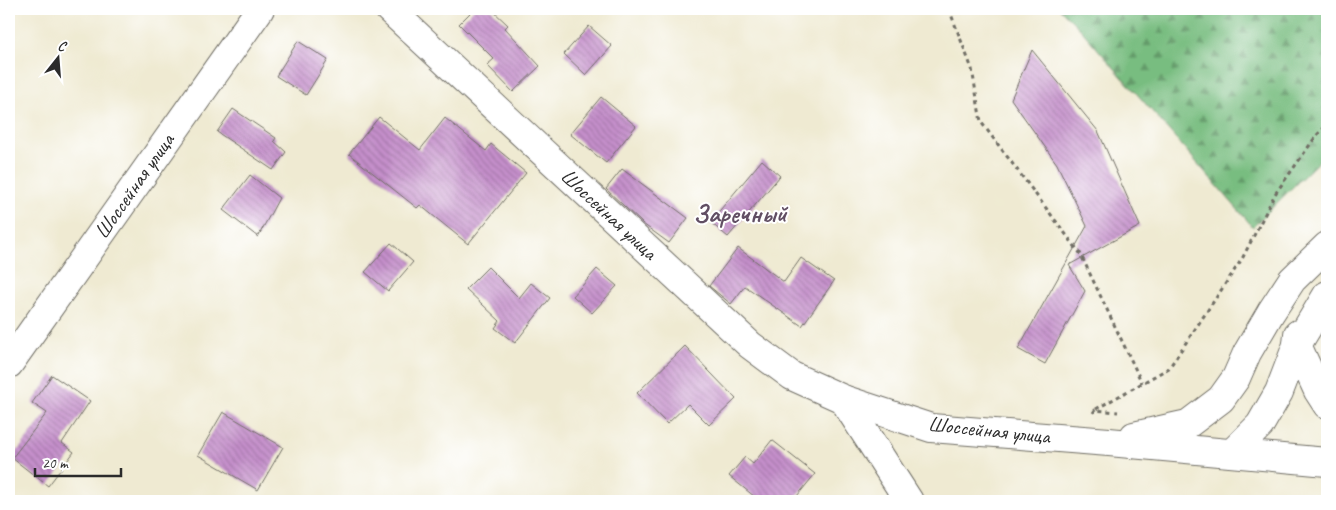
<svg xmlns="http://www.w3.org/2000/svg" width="1336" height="510" viewBox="0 0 1336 510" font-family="Caveat,sans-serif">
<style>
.forest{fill:url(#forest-firs);stroke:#527456}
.building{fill:url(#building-back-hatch)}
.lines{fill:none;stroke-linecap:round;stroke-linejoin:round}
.minor-casing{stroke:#706e65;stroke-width:30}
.major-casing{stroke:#706e65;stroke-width:30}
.path{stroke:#706e65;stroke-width:3;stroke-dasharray:4 4;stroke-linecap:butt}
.minor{stroke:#fff;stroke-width:28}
.major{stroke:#fff;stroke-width:28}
.labels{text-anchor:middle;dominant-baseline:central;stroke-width:4;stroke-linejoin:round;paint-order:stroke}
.street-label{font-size:21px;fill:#2b2b2b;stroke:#fff}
.district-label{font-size:26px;font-weight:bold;fill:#614e63;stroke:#fff}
</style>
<defs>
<pattern id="forest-firs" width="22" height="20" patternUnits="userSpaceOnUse" patternTransform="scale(1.25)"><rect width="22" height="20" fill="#78bd80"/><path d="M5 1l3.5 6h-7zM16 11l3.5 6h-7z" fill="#639a69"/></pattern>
<pattern id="building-back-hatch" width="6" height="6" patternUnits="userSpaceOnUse" patternTransform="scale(1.25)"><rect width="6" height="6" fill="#c58fcb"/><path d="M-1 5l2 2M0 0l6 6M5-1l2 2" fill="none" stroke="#a075a5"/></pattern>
</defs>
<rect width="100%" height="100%" fill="#fff"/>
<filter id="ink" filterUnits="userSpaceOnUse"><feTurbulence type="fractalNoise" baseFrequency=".02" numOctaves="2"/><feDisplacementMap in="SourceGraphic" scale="10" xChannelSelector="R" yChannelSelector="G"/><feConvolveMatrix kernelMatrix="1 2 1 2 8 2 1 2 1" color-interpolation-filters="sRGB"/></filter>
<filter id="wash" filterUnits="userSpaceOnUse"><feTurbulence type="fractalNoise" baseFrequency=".0096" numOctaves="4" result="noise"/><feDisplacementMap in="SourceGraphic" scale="20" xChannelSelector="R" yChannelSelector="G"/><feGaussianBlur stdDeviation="1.12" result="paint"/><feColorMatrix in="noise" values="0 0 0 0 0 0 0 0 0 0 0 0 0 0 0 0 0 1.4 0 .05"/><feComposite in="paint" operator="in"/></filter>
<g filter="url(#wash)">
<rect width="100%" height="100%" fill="#efead2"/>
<path class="forest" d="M 1060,9 L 1327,9 L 1327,153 L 1253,227 L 1082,31 Z"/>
<g id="blocks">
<g class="building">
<path d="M 474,9 L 491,9 L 508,25 L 505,28 L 540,66 L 513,92 L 487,65 L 494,59 L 459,24 Z"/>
<path d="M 589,26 L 612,46 L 586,75 L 564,54 Z"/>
<path d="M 298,41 L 328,60 L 306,95 L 276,76 Z"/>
<path d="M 1032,50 L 1098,131 L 1140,226 L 1069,265 L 1085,291 L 1045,364 L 1018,349 L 1087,226 L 1057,164 L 1011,99 Z"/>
<path d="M 601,97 L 636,126 L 606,163 L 570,134 Z"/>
<path d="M 233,109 L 276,138 L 274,141 L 286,152 L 273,170 L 217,132 Z"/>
<path d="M 379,117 L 420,150 L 445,118 L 486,151 L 491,144 L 526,173 L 468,244 L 420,205 L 417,208 L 349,154 Z"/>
<path d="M 762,160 L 780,176 L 728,237 L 710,222 Z"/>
<path d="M 622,169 L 688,218 L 669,243 L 643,224 L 606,189 Z"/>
<path d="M 250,175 L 279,198 L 258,237 L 223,210 Z"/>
<path d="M 391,243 L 413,262 L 388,291 L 365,272 Z"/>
<path d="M 738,248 L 784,282 L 801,258 L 834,281 L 802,326 L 745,286 L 731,304 L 709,286 Z"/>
<path d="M 488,267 L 519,298 L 531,283 L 550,298 L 515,343 L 495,328 L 500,321 L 466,289 Z"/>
<path d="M 597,269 L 617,286 L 592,313 L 573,296 Z"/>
<path d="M 685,346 L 736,399 L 709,425 L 688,404 L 667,424 L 637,393 Z"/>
<path d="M 52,375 L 90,401 L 62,443 L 74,452 L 48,486 L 12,458 L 47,413 L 32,403 Z"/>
<path d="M 223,412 L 283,447 L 258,490 L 198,455 Z"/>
<path d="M 772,440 L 815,474 L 793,501 L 760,501 L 729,476 L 745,457 L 753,464 Z"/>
</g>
</g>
</g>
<g filter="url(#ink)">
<use href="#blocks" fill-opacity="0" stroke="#706e65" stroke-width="1"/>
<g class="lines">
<g class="minor-casing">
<path id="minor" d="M 843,399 L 909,501"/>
</g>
<g class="major-casing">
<g id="major">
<path d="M 389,9 L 750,345 L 792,376 L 843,399 L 931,428 L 1109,442 L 1327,462"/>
<path d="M 1298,334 L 1297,345 L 1318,391 L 1327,405"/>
<path d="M 9,364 L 260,9"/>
<path d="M 1134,436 L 1188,424 L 1221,399 L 1236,378 L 1247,353 L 1271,312 L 1292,280 L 1327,246"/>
<path d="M 1232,453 L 1260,425 L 1279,392 L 1297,345 L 1327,295"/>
</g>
</g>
<g class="path">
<path d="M 949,9 L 972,69 L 981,122 L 1080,253 L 1142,383"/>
<path d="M 1096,409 L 1169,368 L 1242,259 L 1275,194 L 1317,135 L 1327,125"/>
<path d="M 1093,413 L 1095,410 L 1118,412"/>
</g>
<use href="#minor" class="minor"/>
<use href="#major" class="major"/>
</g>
</g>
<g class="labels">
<g class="street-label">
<text transform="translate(134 186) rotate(-55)">Шоссейная улица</text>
<text transform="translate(609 214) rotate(43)">Шоссейная улица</text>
<text transform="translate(989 430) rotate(6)">Шоссейная улица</text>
</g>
<g class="district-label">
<text x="740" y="213">Заречный</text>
</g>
</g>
<rect width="1336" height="510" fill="none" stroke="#fff" stroke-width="30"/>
<g transform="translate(58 58) rotate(17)" stroke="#ffffff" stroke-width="4" paint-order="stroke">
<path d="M0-4L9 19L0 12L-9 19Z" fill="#2b2b2b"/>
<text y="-8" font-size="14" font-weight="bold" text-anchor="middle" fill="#2b2b2b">С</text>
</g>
<path d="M35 468v8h86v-8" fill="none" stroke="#2b2b2b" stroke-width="2.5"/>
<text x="42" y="468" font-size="15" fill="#2b2b2b" stroke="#ffffff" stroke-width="4" paint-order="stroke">20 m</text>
</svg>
